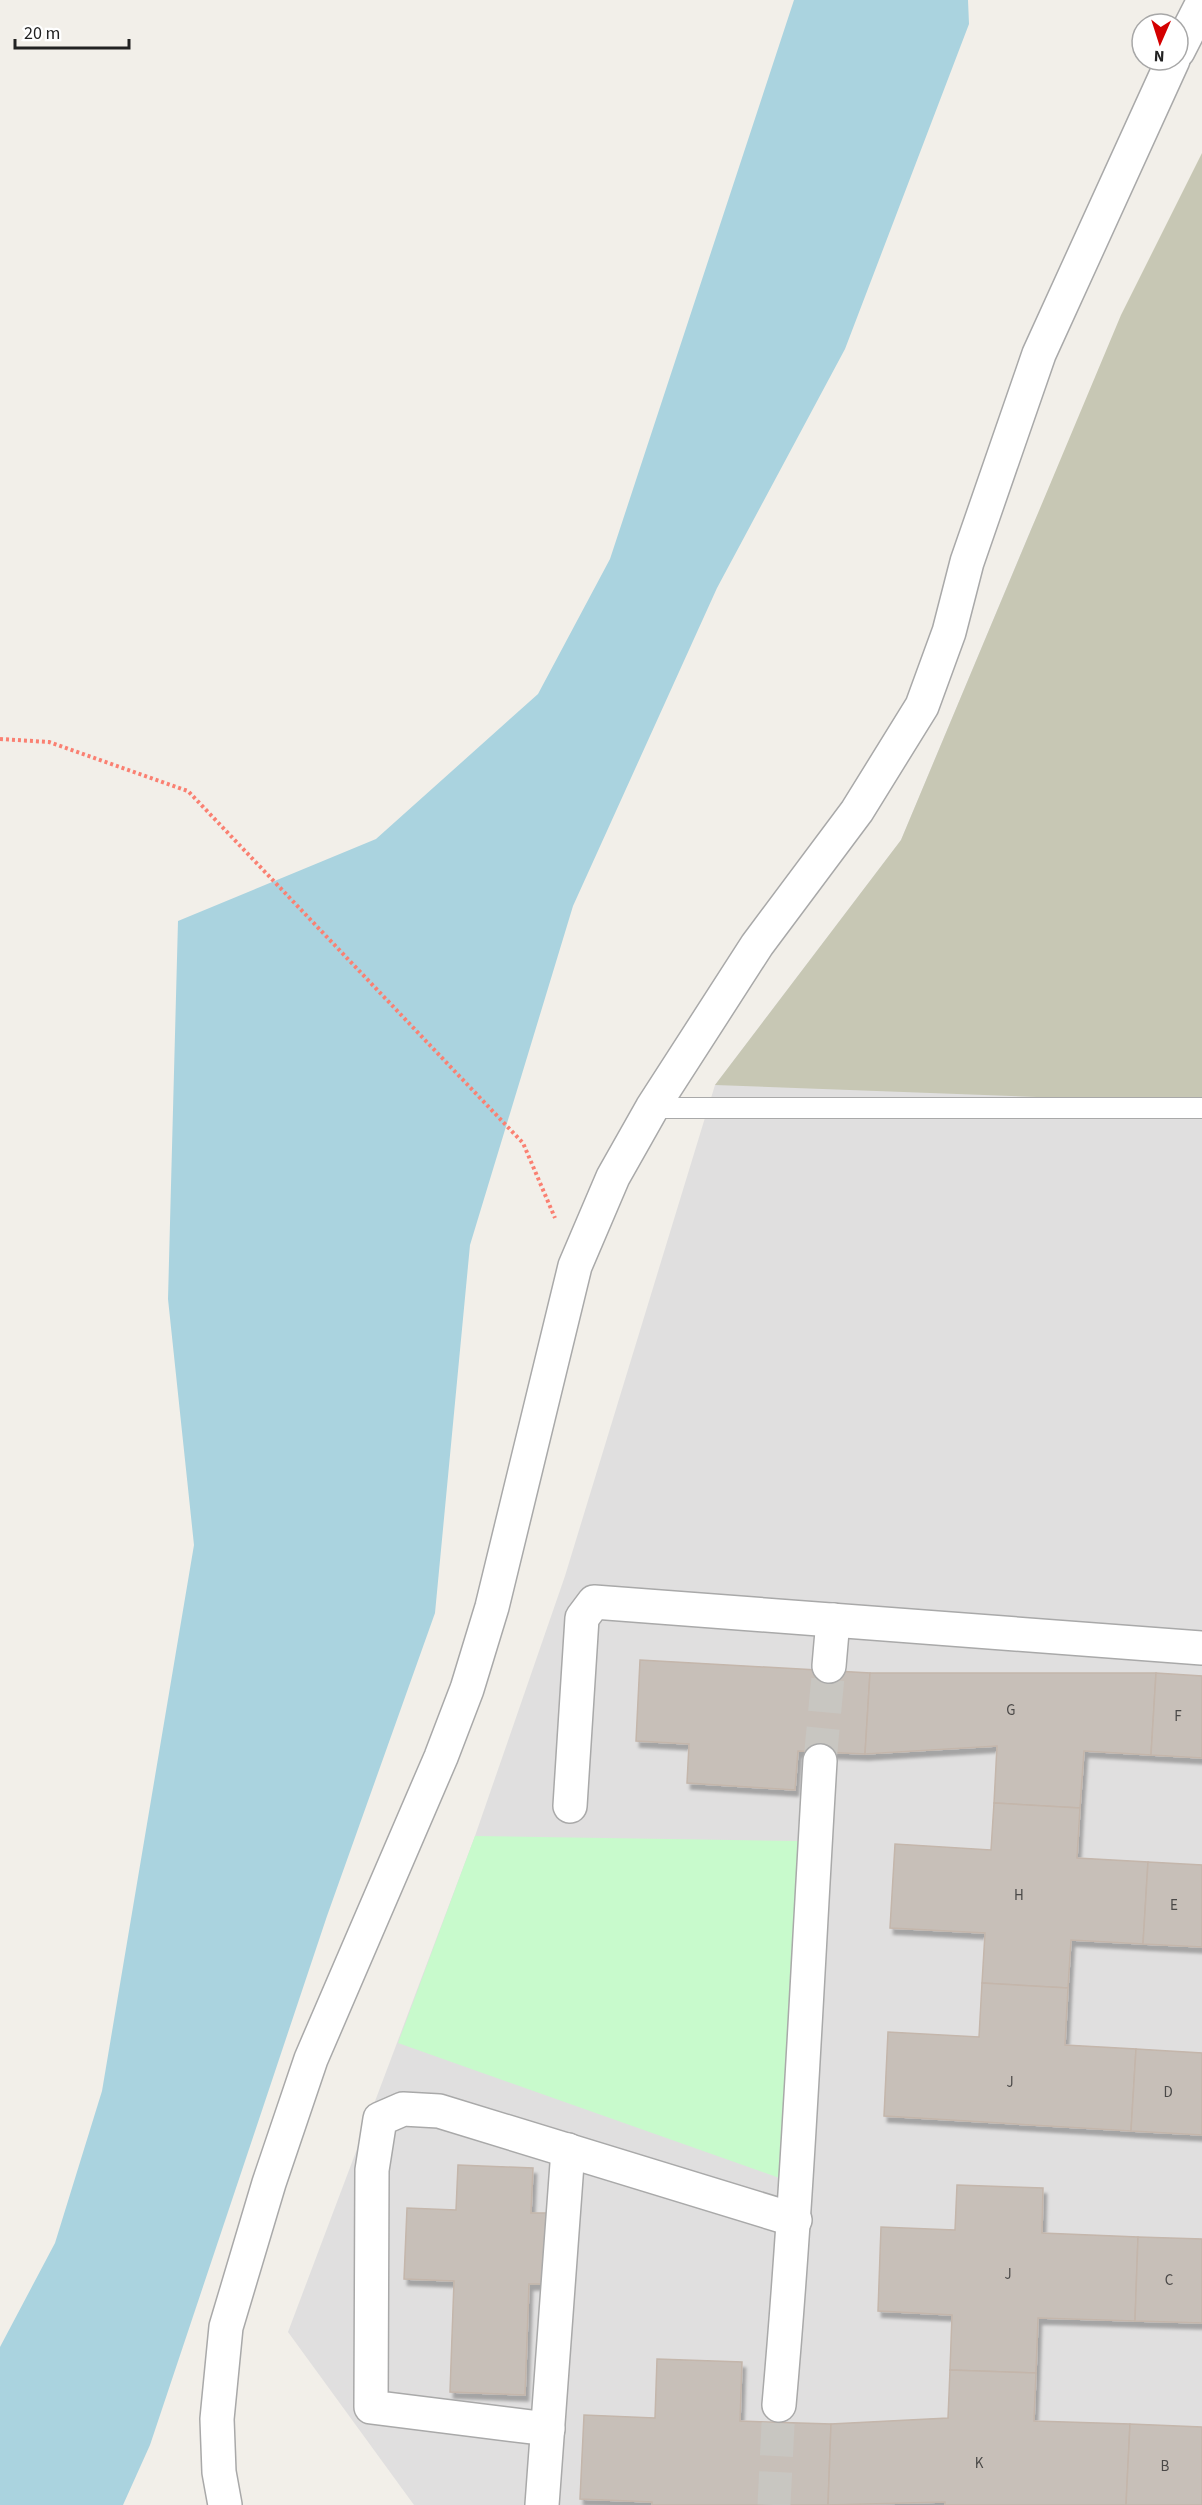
<svg xmlns="http://www.w3.org/2000/svg" width="1202" height="2505" viewBox="0 0 1202 2505" font-family="'Source Sans 3',sans-serif">
<style>
.residential{fill:#e0dfdf}
.construction{fill:#c7c7b4}
.park{fill:#c8facc}
.water{fill:#aad3df}
.building{fill:#c7bfb8;stroke:#c4b6ab;stroke-width:1.5;filter:url(#shadow)}
.lines{fill:none;stroke-linecap:round;stroke-linejoin:round}
.minor-tunnel{stroke:#c8c6c1;stroke-width:33;stroke-dasharray:33 16;stroke-linecap:butt}
.service-casing{stroke:#a9a9a9;stroke-width:22}
.minor-casing{stroke:#a9a9a9;stroke-width:36}
.tertiary-casing{stroke:#a9a9a9;stroke-width:36}
.path{stroke:#fa8072;stroke-width:4;stroke-dasharray:3 3;stroke-linecap:butt}
.service{stroke:#fff;stroke-width:20}
.minor{stroke:#fff;stroke-width:33}
.tertiary{stroke:#fff;stroke-width:33}
.labels{text-anchor:middle;dominant-baseline:central;stroke-width:4.5;stroke-linejoin:round;paint-order:stroke}
.number-label{font-size:15px;fill:#4b4948}
</style>
<defs>
<filter id="shadow"><feDropShadow dx="3.5" dy="6" stdDeviation="1.5" flood-color="#0004"/></filter>
</defs>
<rect width="100%" height="100%" fill="#f2efe9"/>
<path class="residential" d="M 1202,167 L 1202,2505 L 414,2505 L 288,2332 L 475,1836 L 565,1576 L 715,1085 L 901,840 L 1032,527 Z"/>
<path class="construction" d="M 1202,153 L 1202,1103 L 715,1085 L 901,840 L 1121,315 Z"/>
<path class="park" d="M 475,1836 L 800,1841 L 785,2180 L 398,2043 Z"/>
<path class="water" d="M 794,0 L 968,0 L 969,24 L 845,349 L 717,588 L 573,906 L 470,1245 L 435,1613 L 327,1916 L 150,2445 L 123,2505 L 0,2505 L 0,2347 L 55,2243 L 102,2091 L 194,1545 L 168,1299 L 178,921 L 376,839 L 538,694 L 610,559 Z"/>
<g class="building">
<path d="M 640,1660 L 870,1673 L 865,1754 L 798,1751 L 795,1790 L 687,1783 L 689,1744 L 636,1741 Z"/>
<path d="M 870,1673 L 1156,1673 L 1151,1755 L 1084,1751 L 1080,1808 L 994,1803 L 997,1746 L 865,1754 Z"/>
<path d="M 1156,1673 L 1202,1676 L 1202,1758 L 1151,1755 Z"/>
<path d="M 994,1803 L 1080,1808 L 1077,1858 L 1148,1862 L 1143,1944 L 1071,1940 L 1068,1988 L 982,1983 L 985,1933 L 890,1928 L 895,1844 L 991,1850 Z"/>
<path d="M 1148,1862 L 1202,1865 L 1202,1947 L 1143,1944 Z"/>
<path d="M 982,1983 L 1068,1988 L 1065,2045 L 1136,2049 L 1131,2131 L 884,2116 L 888,2032 L 979,2037 Z"/>
<path d="M 1136,2049 L 1202,2053 L 1202,2135 L 1131,2131 Z"/>
<path d="M 458,2165 L 533,2168 L 531,2213 L 553,2213 L 551,2284 L 529,2284 L 525,2395 L 450,2392 L 454,2281 L 404,2279 L 407,2208 L 456,2210 Z"/>
<path d="M 957,2185 L 1043,2188 L 1042,2233 L 1138,2237 L 1135,2321 L 1038,2318 L 1036,2373 L 950,2370 L 952,2315 L 878,2311 L 881,2227 L 955,2230 Z"/>
<path d="M 1138,2237 L 1202,2239 L 1202,2323 L 1135,2321 Z"/>
<path d="M 657,2359 L 742,2362 L 740,2421 L 831,2424 L 828,2505 L 652,2505 L 652,2502 L 580,2499 L 584,2415 L 655,2418 Z"/>
<path d="M 950,2370 L 1036,2373 L 1034,2421 L 1130,2424 L 1126,2505 L 945,2505 L 945,2502 L 828,2505 L 831,2424 L 948,2418 Z"/>
<path d="M 1130,2424 L 1202,2427 L 1202,2505 L 1126,2505 Z"/>
</g>
<g class="lines">
<g class="minor-tunnel">
<path d="M 820,1761 L 829,1666"/>
<path d="M 774,2505 L 779,2405"/>
</g>
<g class="service-casing">
<path id="service" d="M 652,1108 L 1202,1108"/>
</g>
<g class="minor-casing">
<g id="minor">
<path d="M 829,1666 L 833,1620"/>
<path d="M 570,1806 L 582,1618 L 594,1602 L 1202,1648"/>
<path d="M 779,2405 C 798,2191 807,1976 820,1761"/>
<path d="M 548,2429 L 371,2407 L 372,2170 L 380,2119 L 403,2109 L 439,2111 L 795,2220"/>
<path d="M 542,2505 L 568,2150"/>
</g>
</g>
<g class="tertiary-casing">
<g id="tertiary">
<path d="M 1178,51 L 1202,4"/>
<path d="M 225,2505 L 219,2472 L 217,2419 L 226,2327 L 269,2183 L 311,2059 L 441,1757 L 467,1689 L 492,1607 L 575,1266 L 613,1177 L 652,1108 L 757,945 L 857,811 L 922,706 L 949,632 L 967,562 L 1039,354 L 1173,60"/>
</g>
</g>
<path class="path" d="M 0,739 L 49,742 L 188,791 L 523,1143 L 555,1218"/>
<use href="#service" class="service"/>
<use href="#minor" class="minor"/>
<use href="#tertiary" class="tertiary"/>
</g>
<g class="labels">
<g class="number-label">
<text x="1011" y="1710">G</text>
<text x="1178" y="1716">F</text>
<text x="1019" y="1895">H</text>
<text x="1174" y="1905">E</text>
<text x="1010" y="2082">J</text>
<text x="1168" y="2092">D</text>
<text x="1008" y="2274">J</text>
<text x="1169" y="2280">C</text>
<text x="979" y="2463">K</text>
<text x="1165" y="2466">B</text>
</g>
</g>
<g transform="translate(1160 42) rotate(183)"><circle r="28" fill="#ffffff" stroke="#a7a7a7" stroke-width="1.5"/>
<path d="M0-4.5L10 22L0 15L-10 22Z" fill="#d40000"/>
<text y="-9" font-size="16" font-weight="bold" text-anchor="middle" fill="#222222">N</text>
</g>
<path d="M15 39v9h114v-9" fill="none" stroke="#222222" stroke-width="3"/>
<text x="24" y="39" font-size="18" fill="#222222" stroke="#ffffff" stroke-width="4.5" paint-order="stroke">20 m</text>
</svg>
